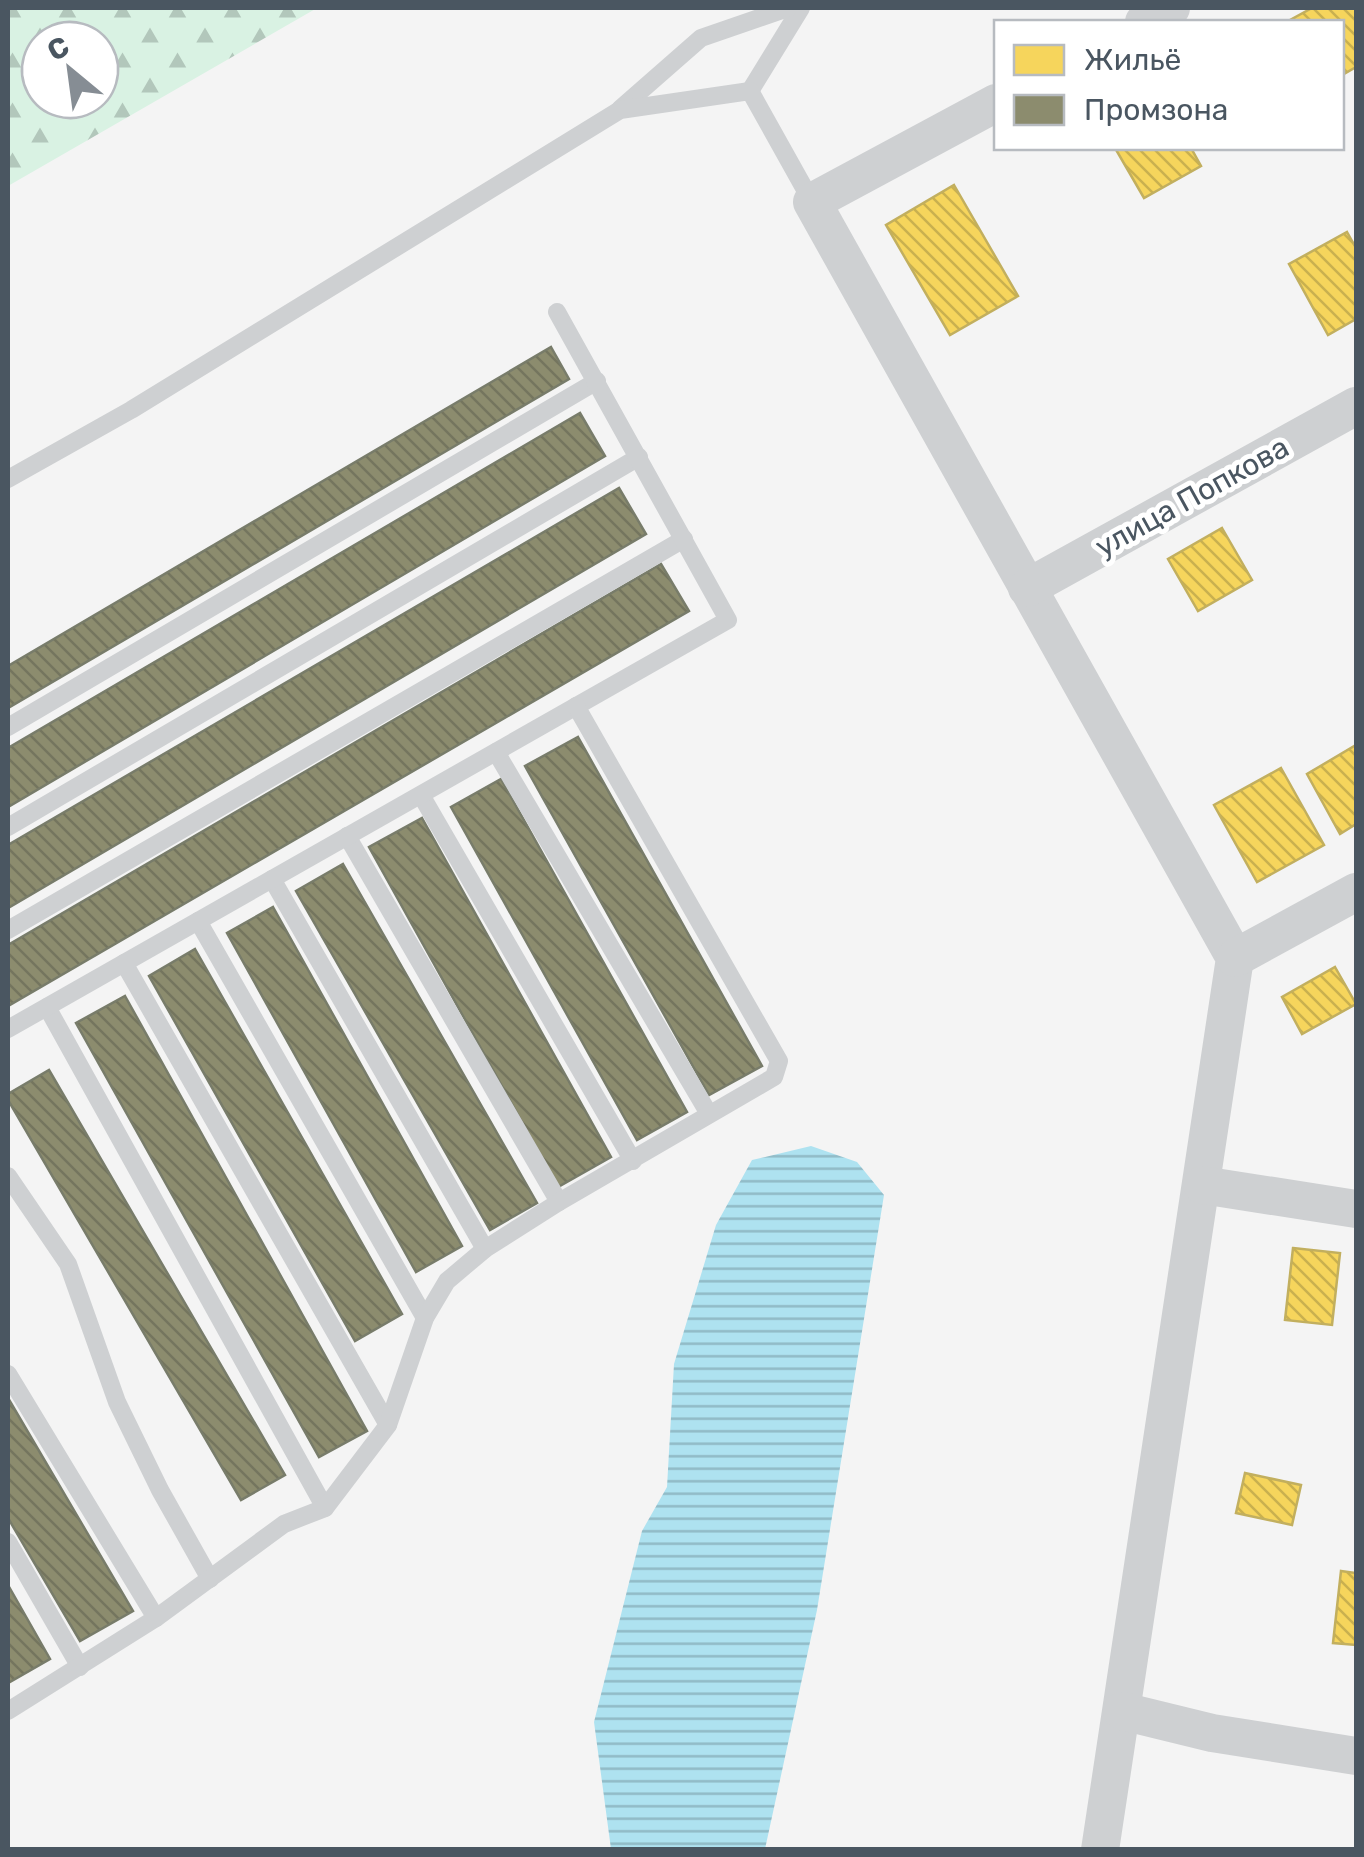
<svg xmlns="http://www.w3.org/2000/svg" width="1364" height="1857" viewBox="0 0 1364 1857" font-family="Rubik,sans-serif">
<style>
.forest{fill:url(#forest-firs);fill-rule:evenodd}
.water{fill:url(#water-rules)}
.homes{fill:url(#homes-back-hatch);stroke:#c2af5e;stroke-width:2.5}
.industry{fill:url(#industry-back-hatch);stroke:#787c6a;stroke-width:2.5}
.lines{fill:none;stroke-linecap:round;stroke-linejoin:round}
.service{stroke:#ced0d2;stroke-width:18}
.minor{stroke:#ced0d2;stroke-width:38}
.labels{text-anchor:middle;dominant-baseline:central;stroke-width:10;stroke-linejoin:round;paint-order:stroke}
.street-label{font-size:30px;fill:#4a5661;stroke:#fff}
</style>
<defs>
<pattern id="forest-firs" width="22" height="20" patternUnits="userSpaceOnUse" patternTransform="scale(2.5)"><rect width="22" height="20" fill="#d9f2e3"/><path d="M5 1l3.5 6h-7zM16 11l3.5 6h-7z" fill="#b2c7bb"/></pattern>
<pattern id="water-rules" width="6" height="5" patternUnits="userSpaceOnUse" patternTransform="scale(2.5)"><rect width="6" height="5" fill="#aee2f0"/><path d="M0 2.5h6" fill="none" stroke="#90bac6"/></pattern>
<pattern id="homes-back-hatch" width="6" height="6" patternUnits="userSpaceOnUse" patternTransform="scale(2.5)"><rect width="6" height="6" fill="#f6d55c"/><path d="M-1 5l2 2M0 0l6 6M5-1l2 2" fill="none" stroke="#c9b04f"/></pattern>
<pattern id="industry-back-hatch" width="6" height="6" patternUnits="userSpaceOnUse" patternTransform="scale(2.5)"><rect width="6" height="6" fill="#8c8c6e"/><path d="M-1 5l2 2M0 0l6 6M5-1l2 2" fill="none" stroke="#74755e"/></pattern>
</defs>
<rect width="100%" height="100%" fill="#f4f4f4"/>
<path class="forest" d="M 8,8 L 317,8 L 8,186 ZM 40,40 L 100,40 L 100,100 L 40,100 Z"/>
<path class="water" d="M 811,1146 L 857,1162 L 884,1195 L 817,1610 L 765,1849 L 611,1849 L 594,1722 L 642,1531 L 667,1487 L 674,1364 L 716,1225 L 752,1160 Z"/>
<g class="homes">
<path d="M 1312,8 L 1356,8 L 1356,67 L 1342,75 L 1342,22 L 1292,22 L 1290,20 Z"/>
<path d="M 1115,148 L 1191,148 L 1201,166 L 1144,198 Z"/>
<path d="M 954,185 L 1018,296 L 950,335 L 886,225 Z"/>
<path d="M 1347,232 L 1356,248 L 1356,319 L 1328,335 L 1289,264 Z"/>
<path d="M 1222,528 L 1252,580 L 1198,611 L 1168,559 Z"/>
<path d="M 1356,745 L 1356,824 L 1340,834 L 1307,774 Z"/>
<path d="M 1281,768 L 1324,845 L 1257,882 L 1214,805 Z"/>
<path d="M 1335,967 L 1356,1004 L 1302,1034 L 1282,997 Z"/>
<path d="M 1293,1248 L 1340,1253 L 1332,1325 L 1285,1320 Z"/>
<path d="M 1245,1473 L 1301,1485 L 1292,1525 L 1236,1513 Z"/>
<path d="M 1341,1571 L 1356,1573 L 1356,1645 L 1333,1643 Z"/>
</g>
<g class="industry">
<path d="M 551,347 L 569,379 L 8,708 L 8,666 Z"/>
<path d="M 580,413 L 605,456 L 8,807 L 8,748 Z"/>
<path d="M 619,488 L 646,534 L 8,908 L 8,845 Z"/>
<path d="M 661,564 L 689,611 L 8,1006 L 8,945 Z"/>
<path d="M 578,737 L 762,1066 L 709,1095 L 525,766 Z"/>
<path d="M 501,779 L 687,1112 L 637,1140 L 451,807 Z"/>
<path d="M 422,818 L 611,1157 L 558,1187 L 369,847 Z"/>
<path d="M 343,864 L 537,1203 L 490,1230 L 296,891 Z"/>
<path d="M 273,907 L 462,1246 L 416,1272 L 227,933 Z"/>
<path d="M 195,949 L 402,1314 L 355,1341 L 149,976 Z"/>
<path d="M 125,996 L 367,1431 L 319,1457 L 76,1023 Z"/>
<path d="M 49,1070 L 285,1475 L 241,1500 L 8,1100 L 8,1094 Z"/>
<path d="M 8,1398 L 133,1611 L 80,1641 L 8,1518 Z"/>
<path d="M 8,1585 L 50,1659 L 8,1683 Z"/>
</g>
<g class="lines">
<g class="service">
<path d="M 750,91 L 801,8"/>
<path d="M 620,109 L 701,38 L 788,8"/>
<path d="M 8,479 L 131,410 L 620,110 L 750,91 L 812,202"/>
<path d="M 8,727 L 597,381"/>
<path d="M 496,752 L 709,1114"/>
<path d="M 421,795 L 633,1161"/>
<path d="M 8,827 L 639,457"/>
<path d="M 347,836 L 559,1202"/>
<path d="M 272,879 L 485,1249"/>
<path d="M 198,921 L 425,1318"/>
<path d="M 8,930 L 684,539"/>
<path d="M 124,963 L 388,1425"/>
<path d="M 47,1007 L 325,1508"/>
<path d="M 8,1029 L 728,620 L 557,312"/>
<path d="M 8,1176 L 68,1264 L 117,1402 L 160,1490 L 210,1579"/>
<path d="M 8,1374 L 156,1618"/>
<path d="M 8,1542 L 80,1667"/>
<path d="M 8,1711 L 156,1618 L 284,1524 L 325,1508 L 388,1425 L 425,1318 L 447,1281 L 485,1249 L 559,1202 L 774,1077 L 779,1061 L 576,706"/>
</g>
<g class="minor">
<path d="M 1144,22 L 1171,8"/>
<path d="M 996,103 L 812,202 L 1235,958 L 1100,1850"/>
<path d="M 1027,588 L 1356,406"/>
<path d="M 1235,958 L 1356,892"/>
<path d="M 1202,1185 L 1356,1209"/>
<path d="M 1122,1711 L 1212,1733 L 1356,1756"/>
</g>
</g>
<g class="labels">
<g class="street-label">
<text transform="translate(1192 497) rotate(-29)">улица Попкова</text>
</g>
</g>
<rect width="1364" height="1857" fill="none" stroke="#4a5661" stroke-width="20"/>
<rect x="994" y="20" width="350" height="130" fill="#ffffff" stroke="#b7bbc0" stroke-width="2.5"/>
<rect x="1014" y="45" width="50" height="30" fill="#f6d55c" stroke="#b7bbc0" stroke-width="2.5"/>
<text x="1084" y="70" font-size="30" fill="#4a5661">Жильё</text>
<rect x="1014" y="95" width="50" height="30" fill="#8c8c6e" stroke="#b7bbc0" stroke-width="2.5"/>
<text x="1084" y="120" font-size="30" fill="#4a5661">Промзона</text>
<g transform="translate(70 70) rotate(331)"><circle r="48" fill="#ffffff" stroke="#b7bbc0" stroke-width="2.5"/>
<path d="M0-8L18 38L0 25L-18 38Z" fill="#868d94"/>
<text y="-15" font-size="28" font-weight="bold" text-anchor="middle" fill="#4a5661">С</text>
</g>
</svg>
